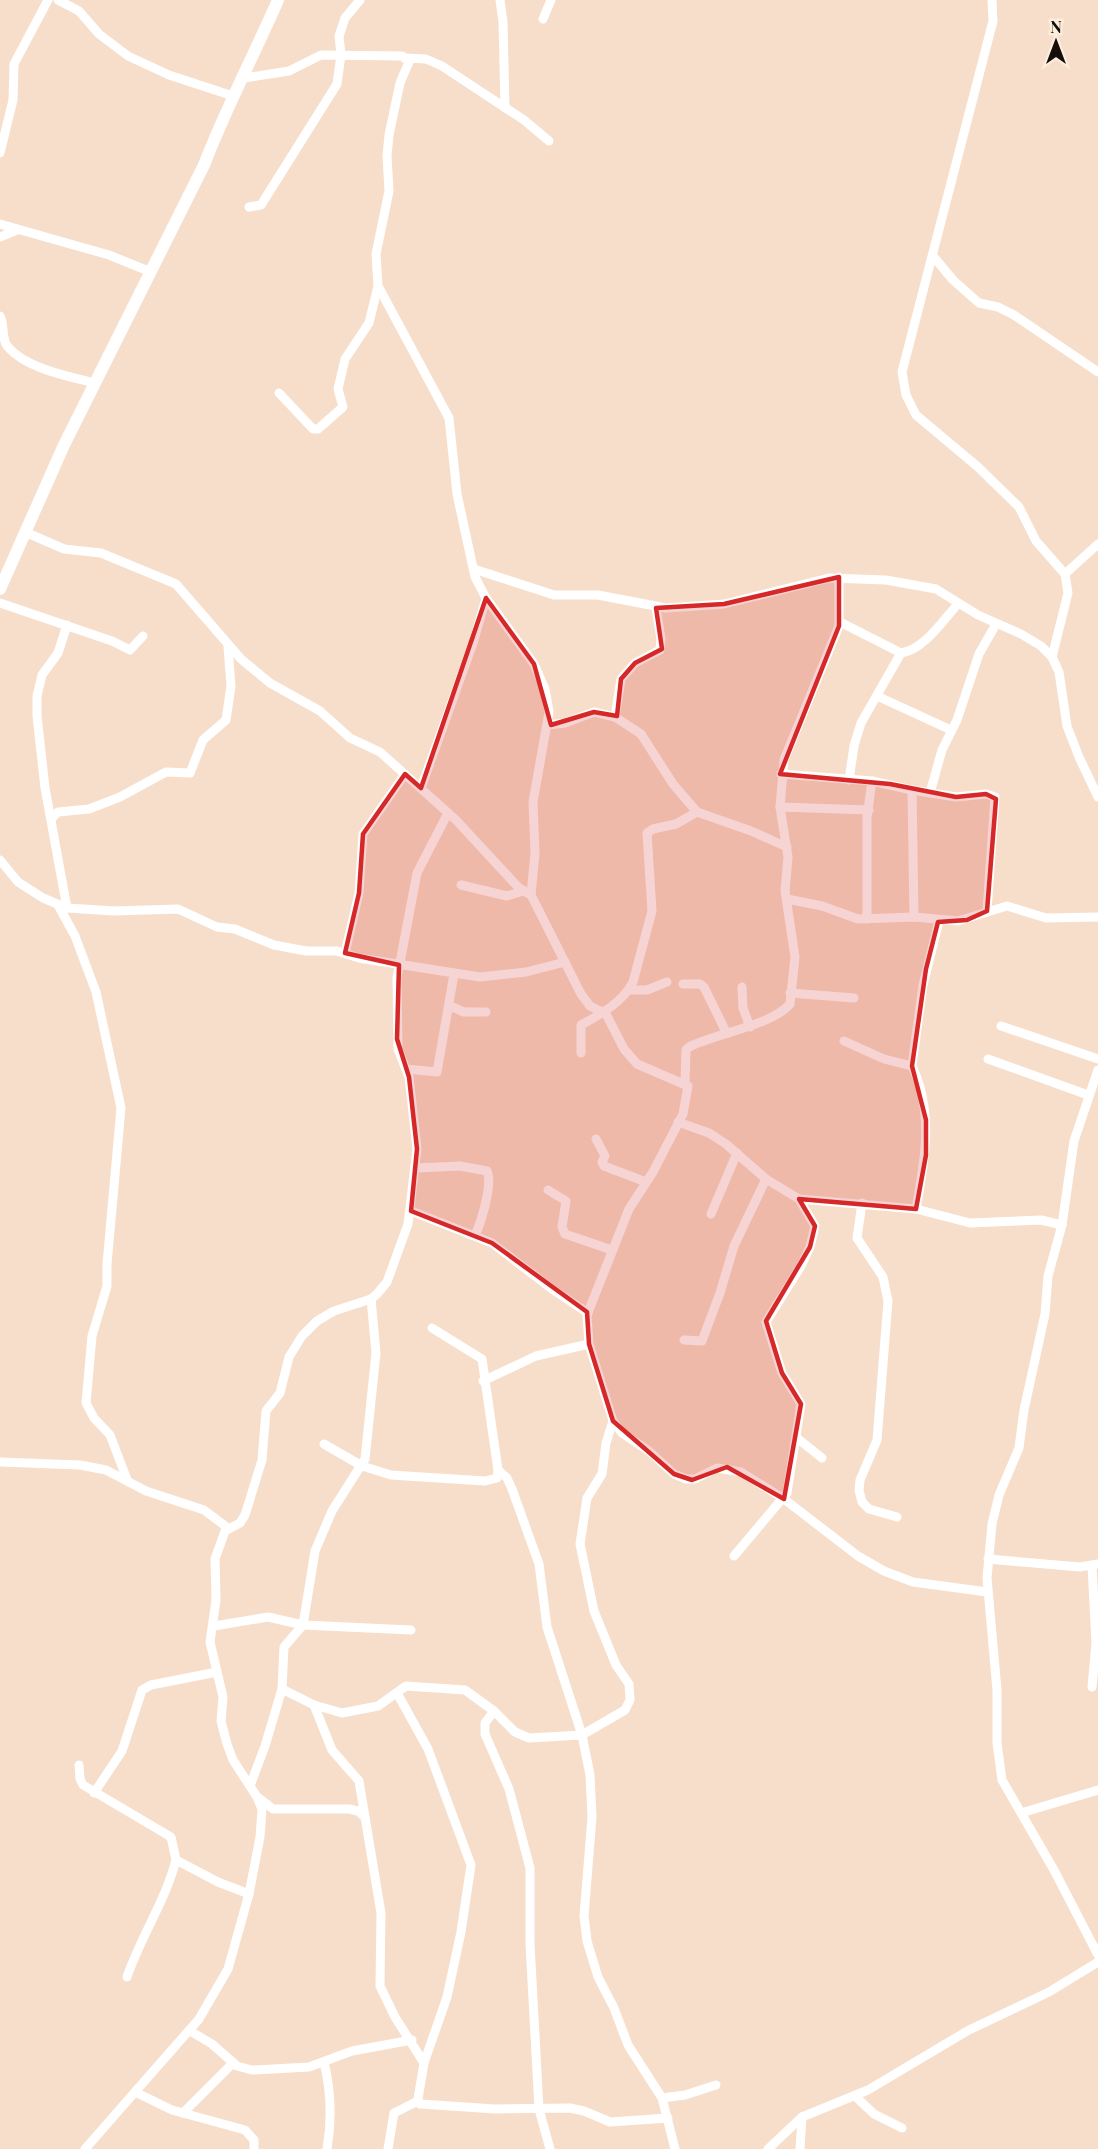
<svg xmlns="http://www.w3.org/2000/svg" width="1098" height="2149" viewBox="0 0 1098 2149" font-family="'Playfair Display',serif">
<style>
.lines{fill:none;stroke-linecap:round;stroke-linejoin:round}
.minor{stroke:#fff;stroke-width:9}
.major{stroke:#fff;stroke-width:12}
.marked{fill:#d62828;fill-opacity:0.2;stroke:#d62828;stroke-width:4.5;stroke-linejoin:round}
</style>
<rect width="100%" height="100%" fill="#f6deca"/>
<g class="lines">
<g class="minor">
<path d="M 58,0 L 79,11 L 99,34 L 128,56 L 169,75 L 233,96"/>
<path d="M 500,0 L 503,22 L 505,108"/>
<path d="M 992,0 L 993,21 L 902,372 L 906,395 L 916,415 L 978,467 L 1019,507 L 1036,541 L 1065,574 L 1068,593 L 1052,657"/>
<path d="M 543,19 L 551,0"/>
<path d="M 406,58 L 426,59 L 442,66 L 524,120 L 549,141"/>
<path d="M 244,78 L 289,71 L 321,55 L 402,56 L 409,62 L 400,83 L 389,135 L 387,156 L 389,191 L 376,254 L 378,286 L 449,418 L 457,494 L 475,577 L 486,598 L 534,664 L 545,689 L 549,712 L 533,802 L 535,853 L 531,895"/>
<path d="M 0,153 L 13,100 L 14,64 L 48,0"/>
<path d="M 249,207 L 261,205 L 337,84 L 341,55 L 339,36 L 345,18 L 360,0"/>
<path d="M 0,224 L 109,255 L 151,272"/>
<path d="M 0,237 L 17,230"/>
<path d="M 933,256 L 953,280 L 979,303 L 998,307 L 1014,315 L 1098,372"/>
<path d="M 0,316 C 5,325 1,340 8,347 C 27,369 68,376 94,383"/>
<path d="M 279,393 L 313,429 L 318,429 L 343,407 L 338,389 L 345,359 L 369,323 L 378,286"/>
<path d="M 25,532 L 64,549 L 101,553 L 176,584 L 241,659 L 270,683 L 320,711 L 350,738 L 380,752 L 456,820 L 519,888 L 531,895 L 581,994 L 590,1006 L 606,1014 L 624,1049 L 637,1064 L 688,1086 L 683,1114 L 653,1172 L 629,1209 L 587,1315 L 589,1344 L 613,1421 L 622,1433 L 649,1451 L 674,1474 L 686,1479 L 695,1479 L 717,1468 L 741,1472 L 784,1499 L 858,1556 L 884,1571 L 913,1582 L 987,1592"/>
<path d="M 474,569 L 554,595 L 598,595 L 666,608 L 724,604 L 829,578 L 886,580 L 936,589 L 978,615 L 1021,634 L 1041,646 L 1052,657 L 1059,672 L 1067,726 L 1079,757 L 1098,797"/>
<path d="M 1065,574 L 1098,544"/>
<path d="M 0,603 L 112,641 L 130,650 L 143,636"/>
<path d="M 840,622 L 901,653"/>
<path d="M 67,625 L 58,653 L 42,675 L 37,696 L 37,716 L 45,788 L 67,908"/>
<path d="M 877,696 L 951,730"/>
<path d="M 615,717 L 621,679 L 635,663 L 660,650 L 661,639 L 656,608"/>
<path d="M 547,725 L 565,723 L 594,712 L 615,717 L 641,734 L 673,784 L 697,812 L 751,831 L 787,847"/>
<path d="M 781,774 L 872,781 L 912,790 L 914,917"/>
<path d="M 849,780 L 854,746 L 861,723 L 901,653 C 924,650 943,620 958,604"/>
<path d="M 421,788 L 473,643 L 486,598"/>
<path d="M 912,790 L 956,797 L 986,794 L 995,797 L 987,911"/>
<path d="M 930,793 L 942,750 L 957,720 L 979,654 L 996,624"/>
<path d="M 780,807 L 869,810"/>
<path d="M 51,819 L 58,812 L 89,809 L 120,797 L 166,772 L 190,773 L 203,740 L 226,720 L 231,686 L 228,647"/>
<path d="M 0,860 L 18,882 L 43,898 L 67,908 L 114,911 L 178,909 L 217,927 L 235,929 L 274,945 L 306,951 L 337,951 L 359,958 L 480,977 L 526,972 L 565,962"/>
<path d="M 461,885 L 507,896 L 523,891"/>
<path d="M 787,899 L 822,906 L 858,919 L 914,917 L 958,921 L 1007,906 L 1046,918 L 1098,917"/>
<path d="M 58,905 L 75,936 L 96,992 L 121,1108 L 107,1264 L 107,1286 L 92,1336 L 86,1403 L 94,1418 L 110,1435 L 128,1482"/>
<path d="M 867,919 L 867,817 L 872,781"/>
<path d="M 345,953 L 359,893 L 363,834 L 405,774"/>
<path d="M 683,984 L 700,984 L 704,987 L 726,1032"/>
<path d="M 742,987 L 743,1008 L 750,1027"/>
<path d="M 629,990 L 647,990 L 667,982"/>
<path d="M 790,993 L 854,998"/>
<path d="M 450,1006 L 464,1012 L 486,1012"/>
<path d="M 1001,1026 L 1098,1059"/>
<path d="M 844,1041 L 884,1059 L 912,1066"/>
<path d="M 581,1053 L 581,1025 C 601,1014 623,1002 633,982 L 652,911 L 647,833 L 653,829 L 676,824 L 697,812"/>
<path d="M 988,1059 L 1088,1095"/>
<path d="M 406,1069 L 437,1072 L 454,974"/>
<path d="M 1098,1070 L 1074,1141 L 1062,1225 L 1048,1276 L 1045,1314 L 1024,1410 L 1019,1448 L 999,1495 L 992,1524 L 987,1578 L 997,1690 L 997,1743 L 1002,1780 L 1054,1870 L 1098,1955"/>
<path d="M 685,1083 L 686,1050 L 689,1047 C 716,1033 771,1026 790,1004 L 795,957 L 785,891 L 788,857 L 780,807 L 784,760 L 839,626 L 839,577"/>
<path d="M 678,1122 L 709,1133 L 726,1144 L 766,1179 L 799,1199 L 916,1209 L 970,1223 L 1041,1220 L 1062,1225"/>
<path d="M 596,1139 L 605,1156 L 602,1162 L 604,1166 L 646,1182"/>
<path d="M 416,1168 L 460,1166 L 487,1171 C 493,1184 481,1223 475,1235"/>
<path d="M 548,1190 L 566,1201 L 562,1227 L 565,1234 L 612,1250"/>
<path d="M 862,1203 L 857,1238 L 883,1277 L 888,1301 L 877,1440 L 860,1480 L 859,1490 L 862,1502 L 869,1509 L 897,1517"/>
<path d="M 916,1209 C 925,1160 934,1113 912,1066 L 923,985 L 939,921"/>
<path d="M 411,1211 L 492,1243 L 552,1289 L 588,1313"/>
<path d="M 711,1214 L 737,1153"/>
<path d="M 684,1340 L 702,1341 L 720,1293 L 734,1246 L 766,1179"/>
<path d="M 483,1381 L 536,1356 L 589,1344"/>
<path d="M 797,1438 L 822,1458"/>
<path d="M 324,1444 L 362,1466 L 391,1475 L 485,1481 L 497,1478 L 498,1470 L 482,1359 L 432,1328"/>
<path d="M 0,1462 L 80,1465 L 106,1470 L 146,1491 L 204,1510 L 228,1528"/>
<path d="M 498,1470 L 507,1478 L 512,1489 L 539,1564 L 547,1627 L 582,1735 L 590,1775 L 592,1817 L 584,1916 L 587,1941 L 598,1977 L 614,2008 L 628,2045 L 662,2098 L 675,2149"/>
<path d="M 734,1556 L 787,1493 L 801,1404 L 782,1373 L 766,1322 L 801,1266 L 810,1247 L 815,1226 L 799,1199"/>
<path d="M 988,1559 L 1080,1567 L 1098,1564"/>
<path d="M 1092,1566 L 1096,1643 L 1092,1687"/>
<path d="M 214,1626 L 268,1617 L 303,1625 L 411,1630"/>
<path d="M 282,1689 L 314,1705 L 342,1713 L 378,1706 L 406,1686 L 465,1690 L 494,1711 L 515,1732 L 529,1738 L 582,1735 L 625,1710 L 630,1700 L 629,1684 L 616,1665 L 594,1611 L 580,1544 L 587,1498 L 602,1474 L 606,1443 L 613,1421"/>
<path d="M 397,1693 L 428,1749 L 471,1865 L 461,1932 L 447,1997 L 424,2063"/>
<path d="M 314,1705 L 332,1750 L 359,1781 L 365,1817"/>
<path d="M 494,1711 L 485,1723 L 485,1734 L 509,1789 L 530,1868 L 530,1944 L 539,2109 L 550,2149"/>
<path d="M 79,1765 L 80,1779 L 83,1785 L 171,1837 L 176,1860 L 218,1882 L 249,1894"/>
<path d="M 250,1786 L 265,1746 L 282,1689 L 284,1647 L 303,1625 L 315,1551 L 332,1511 L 365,1459 L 376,1353 L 371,1299"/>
<path d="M 94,1793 L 122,1751 L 142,1690 L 151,1685 L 217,1672"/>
<path d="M 259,1798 L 273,1809 L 349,1809 L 358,1811 L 365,1817 L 381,1913 L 380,1986 L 395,2017 L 424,2063 L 418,2099 L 420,2104 L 495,2109 L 570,2108 L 584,2111 L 610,2122 L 668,2118"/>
<path d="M 1021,1813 L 1098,1790"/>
<path d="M 127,1977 C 141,1936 165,1902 176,1860"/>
<path d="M 190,2031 L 212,2044 L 237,2066 L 252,2070 L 309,2067 L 352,2051 L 412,2040"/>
<path d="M 324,2062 C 331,2091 332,2120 327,2149"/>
<path d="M 135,2092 L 172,2110 L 245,2130 L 254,2140 L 254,2149"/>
<path d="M 855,2096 L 874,2114 L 902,2128"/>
<path d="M 662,2098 L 685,2095 L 716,2085"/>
<path d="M 183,2113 L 233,2063"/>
<path d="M 85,2149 L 199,2019 L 228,1969 L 249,1894 L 260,1837 L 262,1809 L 257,1797 L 233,1760 L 227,1744 L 221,1721 L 223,1697 L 210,1642 L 216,1600 L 215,1559 L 225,1531 L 240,1523 L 245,1515 L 262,1460 L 266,1411 L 280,1393 L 289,1357 L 302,1336 L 317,1321 L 334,1311 L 371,1299 L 377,1294 L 387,1282 L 408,1224 L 417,1149 L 409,1077 L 398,1049 L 397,978 L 417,873 L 448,813"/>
<path d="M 388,2149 L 394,2113 L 418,2101"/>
<path d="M 768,2149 L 802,2117 L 868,2090 L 969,2030 L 1049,1992 L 1098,1962"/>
<path d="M 800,2149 L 802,2117"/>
</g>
<path class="major" d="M 0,589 L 64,445 L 204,165 C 226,108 254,55 278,0"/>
</g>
<path class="marked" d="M 839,577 L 839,626 L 780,774 L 890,784 L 956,797 L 986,794 L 996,799 L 987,911 L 967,920 L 938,922 L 926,969 L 912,1066 L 926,1120 L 926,1155 L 916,1209 L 799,1199 L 815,1226 L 810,1247 L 766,1321 L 782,1373 L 801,1404 L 784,1499 L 727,1467 L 692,1480 L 674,1474 L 613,1421 L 589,1344 L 587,1312 L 492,1243 L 411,1211 L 417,1149 L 409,1077 L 397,1039 L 399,965 L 345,953 L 359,893 L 363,834 L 405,774 L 421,788 L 486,598 L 534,664 L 551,725 L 594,712 L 617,716 L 621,679 L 635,663 L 662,649 L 656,608 L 724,604 Z"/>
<g transform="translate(1056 42)" stroke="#fcede1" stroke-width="4.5" paint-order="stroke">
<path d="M0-4.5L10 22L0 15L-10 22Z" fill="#150d07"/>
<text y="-9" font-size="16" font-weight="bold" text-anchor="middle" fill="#150d07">N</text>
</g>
</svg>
